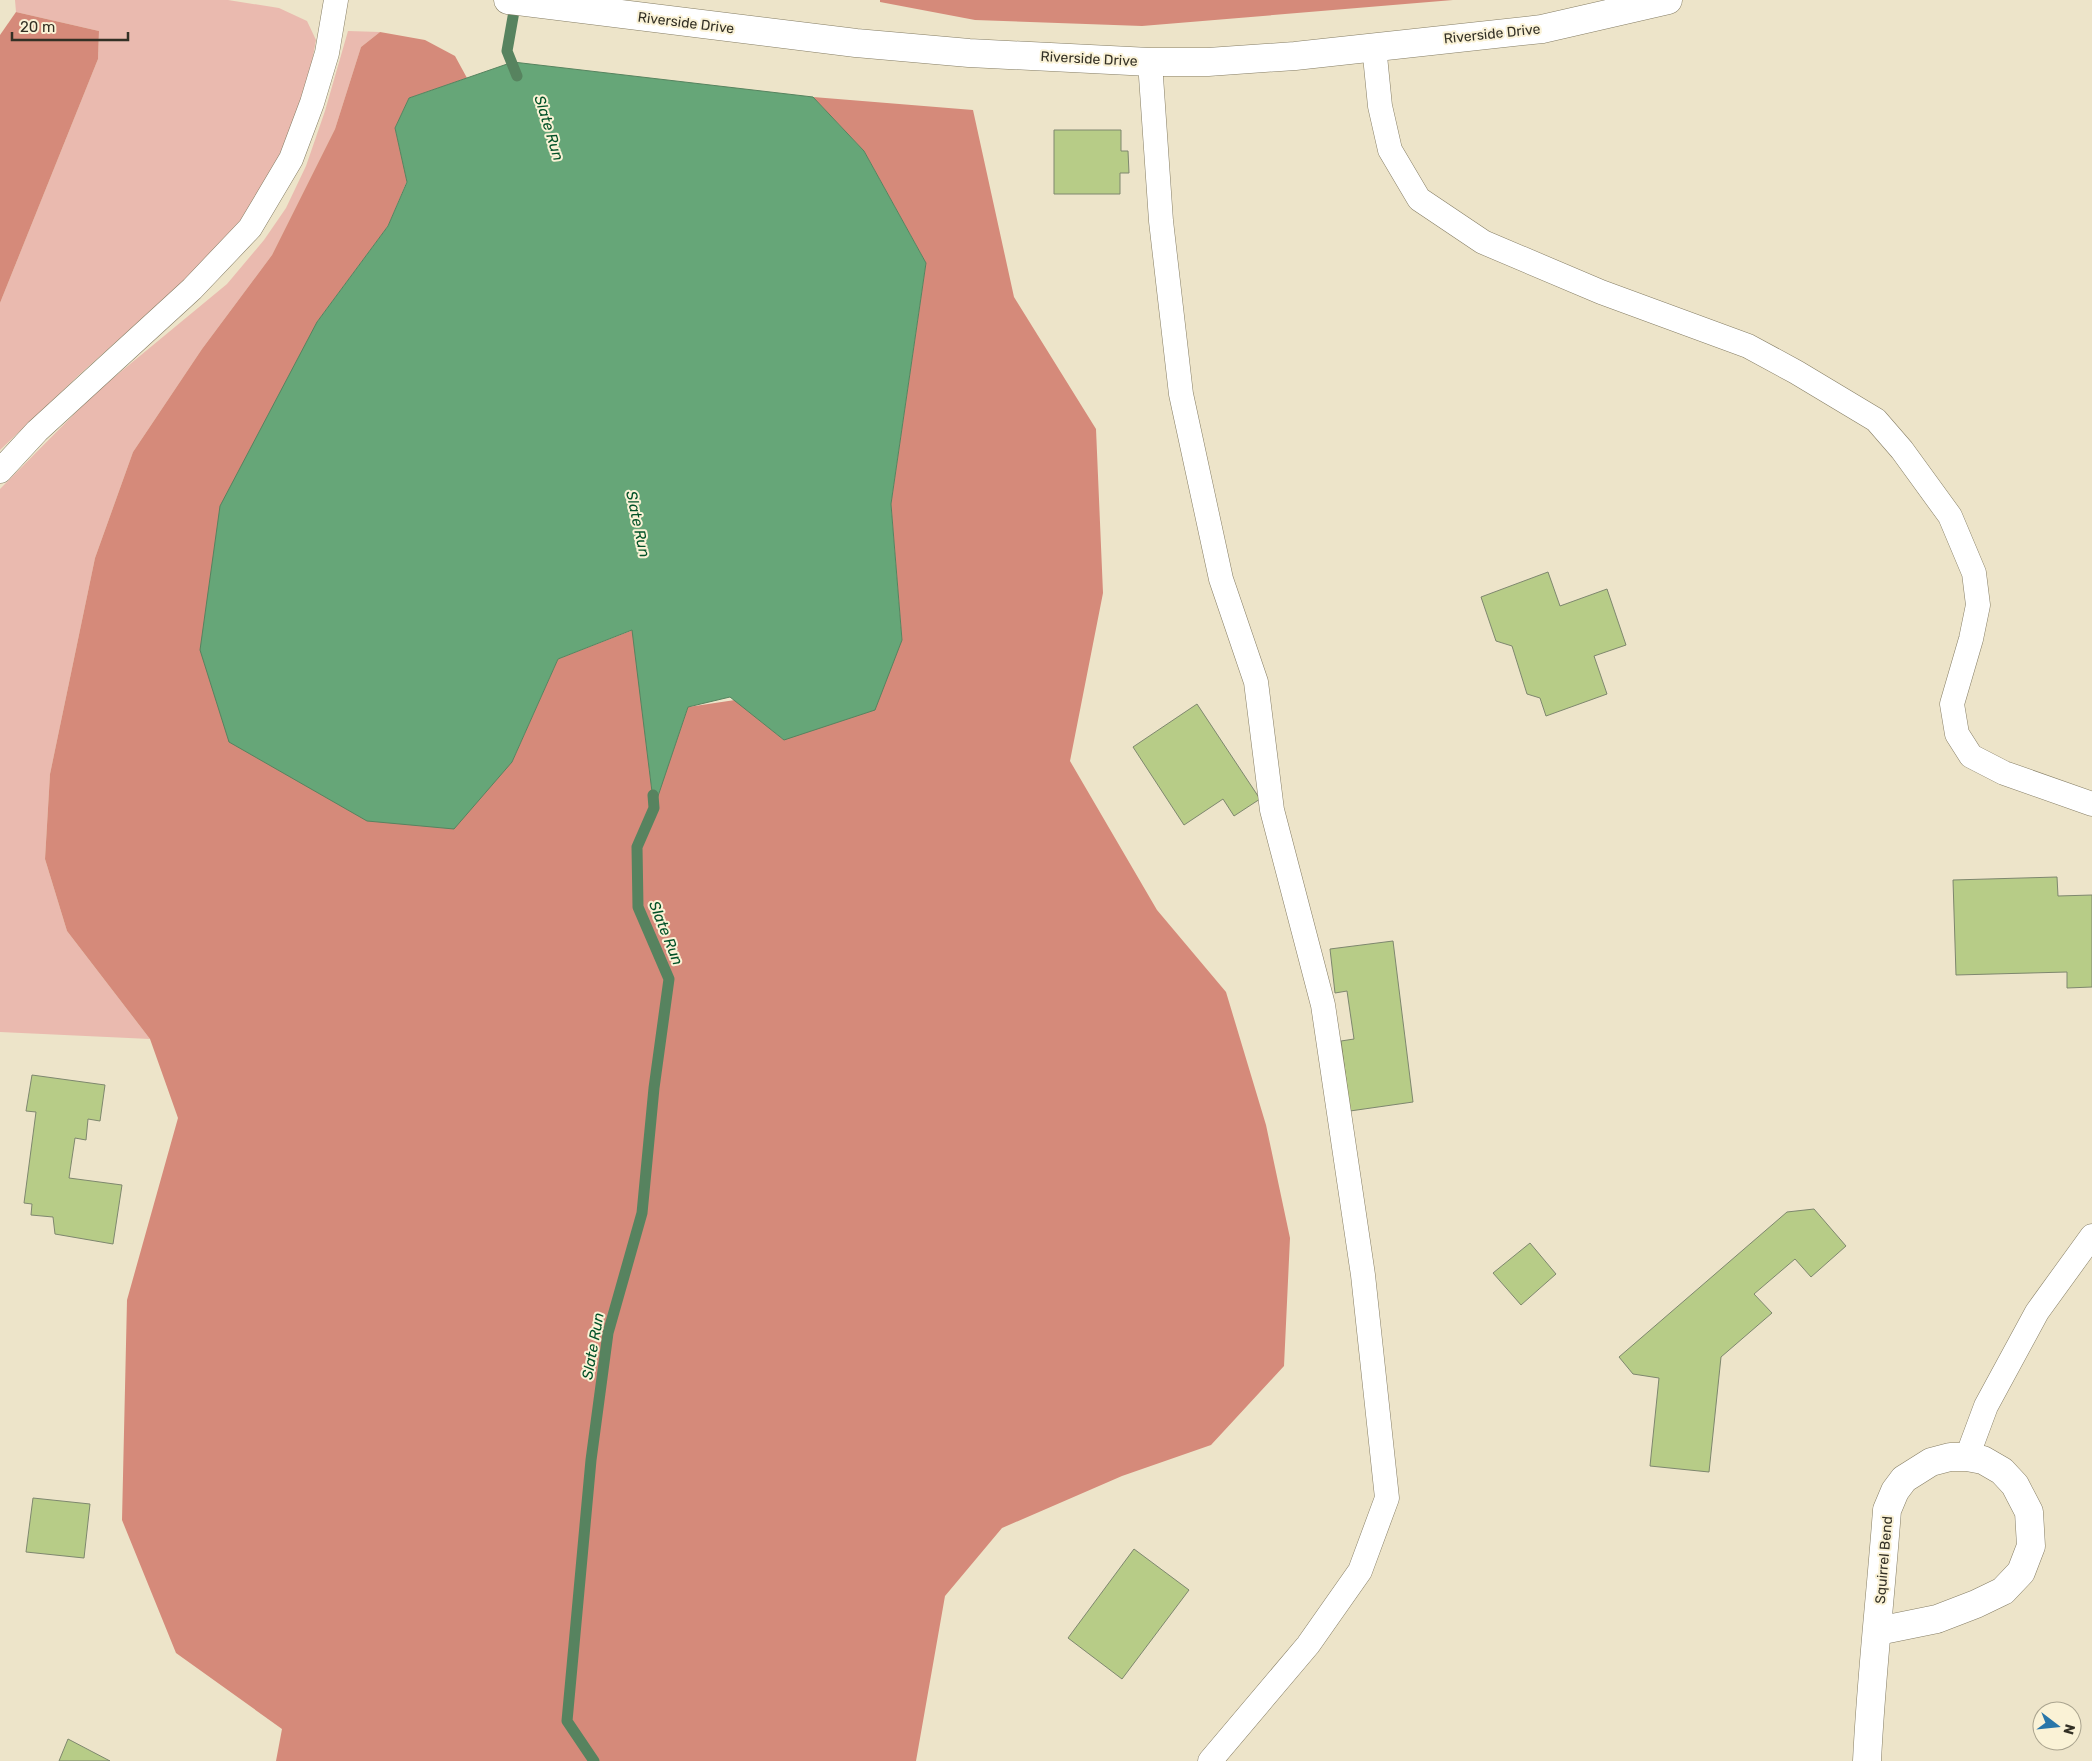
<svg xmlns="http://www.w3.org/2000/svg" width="2092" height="1761" viewBox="0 0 2092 1761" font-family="Rubik,sans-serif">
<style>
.green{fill:#eabaaf}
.forest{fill:#d58a7a}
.water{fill:#66a678;stroke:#57835f}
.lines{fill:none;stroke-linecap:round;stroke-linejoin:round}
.stream{stroke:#57835f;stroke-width:11}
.building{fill:#b7cc87;stroke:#7e876e}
.service-casing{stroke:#857d64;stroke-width:25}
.minor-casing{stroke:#857d64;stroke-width:29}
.primary-casing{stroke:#857d64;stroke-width:29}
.service{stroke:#fff;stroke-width:24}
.minor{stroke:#fff;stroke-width:28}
.primary{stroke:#fff;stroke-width:28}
.labels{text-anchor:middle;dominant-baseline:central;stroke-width:4;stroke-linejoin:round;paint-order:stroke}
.street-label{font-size:14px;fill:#333025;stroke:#faf2d6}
.water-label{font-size:15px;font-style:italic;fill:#015127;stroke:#faf2d6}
</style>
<rect width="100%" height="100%" fill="#ede4c9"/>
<g class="green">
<path d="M 15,0 L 228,0 L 279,8 L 307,21 L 316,40 L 308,84 L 285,156 L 257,205 L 220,249 L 80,374 L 0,450 L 0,303 L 98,59 L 99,31 L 16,12 Z"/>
<path d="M 348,31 L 380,32 L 361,47 L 335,129 L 272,255 L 202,349 L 133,452 L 95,558 L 50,774 L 45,859 L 67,931 L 150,1039 L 0,1032 L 0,489 L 95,393 L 227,284 L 264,240 L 286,208 L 306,166 L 325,111 Z"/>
</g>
<g class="forest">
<path d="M 880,0 L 1453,0 L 1142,26 L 975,20 L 880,2 Z"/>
<path d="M 16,12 L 99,31 L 98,59 L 0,303 L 0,35 Z"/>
<path d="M 380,32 L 425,40 L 455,56 L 467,78 L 409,98 L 395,128 L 407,181 L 388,226 L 317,322 L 512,762 L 558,659 L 633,630 L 654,807 L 688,707 L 735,700 L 784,740 L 902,640 L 891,504 L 926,263 L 864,151 L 813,97 L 973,110 L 1014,297 L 1096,429 L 1103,593 L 1070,761 L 1157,910 L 1226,992 L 1266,1125 L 1290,1238 L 1284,1366 L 1211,1445 L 1122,1476 L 1002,1528 L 945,1596 L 916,1761 L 276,1761 L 282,1729 L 176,1653 L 122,1520 L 127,1300 L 178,1118 L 150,1039 L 67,931 L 45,859 L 50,774 L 95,558 L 133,452 L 202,349 L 272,255 L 335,129 L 361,47 Z"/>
</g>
<path class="water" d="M 513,62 L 813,97 L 864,151 L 926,263 L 891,504 L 902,640 L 875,710 L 784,740 L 730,697 L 688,707 L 654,808 L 632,630 L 558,659 L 512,762 L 454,829 L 367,821 L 229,742 L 200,650 L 220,506 L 317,322 L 388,226 L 407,182 L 395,128 L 409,98 Z"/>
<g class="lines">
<g class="stream">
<path d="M 516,0 L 507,51 L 517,76"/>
<path d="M 594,1761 L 567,1721 L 591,1460 L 608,1333 L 642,1213 L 654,1088 L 669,979 L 638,907 L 637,847 L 654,808 L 653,795"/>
</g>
</g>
<g class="building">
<path d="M 1054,130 L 1121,130 L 1121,151 L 1128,151 L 1129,173 L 1120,173 L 1120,194 L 1054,194 Z"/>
<path d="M 1548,572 L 1560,606 L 1607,589 L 1626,645 L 1594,656 L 1607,694 L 1546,716 L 1540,698 L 1527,694 L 1512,646 L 1496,641 L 1481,597 Z"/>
<path d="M 1197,704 L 1260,799 L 1234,816 L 1223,799 L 1184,825 L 1133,747 Z"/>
<path d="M 2057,877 L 2058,896 L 2092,895 L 2092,987 L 2067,988 L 2067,972 L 1956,975 L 1953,880 Z"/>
<path d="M 1393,941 L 1413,1102 L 1350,1111 L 1341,1041 L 1354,1039 L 1347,991 L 1335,993 L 1330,949 Z"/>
<path d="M 32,1075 L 105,1085 L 100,1121 L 88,1119 L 86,1140 L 75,1138 L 69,1178 L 122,1185 L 113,1244 L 55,1234 L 53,1217 L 31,1215 L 32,1204 L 24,1203 L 36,1112 L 26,1111 Z"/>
<path d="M 1814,1209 L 1846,1246 L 1811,1277 L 1795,1259 L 1754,1294 L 1772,1313 L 1721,1357 L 1709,1472 L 1650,1466 L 1659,1378 L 1633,1374 L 1619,1357 L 1787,1212 Z"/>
<path d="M 1530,1243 L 1556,1274 L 1521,1305 L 1493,1273 Z"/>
<path d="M 33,1498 L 90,1504 L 84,1558 L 26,1552 Z"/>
<path d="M 1134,1549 L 1189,1590 L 1122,1679 L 1068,1638 Z"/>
<path d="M 68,1739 L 110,1761 L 59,1761 Z"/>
</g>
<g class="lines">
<g class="service-casing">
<g id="service">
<path d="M 1374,46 L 1380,106 L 1390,150 L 1419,199 L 1483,242 L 1601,292 L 1748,346 L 1796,372 L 1876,420 L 1902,450 L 1950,516 L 1974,573 L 1978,605 L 1971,639 L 1952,704 L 1957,734 L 1971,756 L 2004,773 L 2092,804"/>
<path d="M 1150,62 L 1161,221 L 1181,394 L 1221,579 L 1256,682 L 1272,810 L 1323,1005 L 1363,1275 L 1387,1498 L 1360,1571 L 1308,1645 L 1210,1761"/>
<path d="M 0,471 L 37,431 L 192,289 L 250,228 L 291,159 L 312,103 L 327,53 L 336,0"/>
<path d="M 1967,1457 L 1986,1406 L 2037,1312 L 2092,1236"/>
</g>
</g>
<g class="minor-casing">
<path id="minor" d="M 1867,1761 C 1871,1677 1881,1593 1887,1510 L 1895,1491 L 1904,1479 L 1931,1462 L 1950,1457 L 1967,1457 L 1983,1460 L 2002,1471 L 2015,1485 L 2029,1512 L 2031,1546 L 2021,1572 L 2003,1591 L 1976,1604 L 1937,1619 L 1878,1631"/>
</g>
<g class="primary-casing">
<path id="primary" d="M 508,0 L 856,43 L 969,53 L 1150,62 L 1208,62 L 1295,56 L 1542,29 L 1668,0"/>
</g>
<use href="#service" class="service"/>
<use href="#minor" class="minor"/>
<use href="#primary" class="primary"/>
</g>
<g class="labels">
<g class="street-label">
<text transform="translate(686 23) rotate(7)">Riverside Drive</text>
<text transform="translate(1492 34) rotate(-6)">Riverside Drive</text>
<text transform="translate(1089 59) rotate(3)">Riverside Drive</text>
<text transform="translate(1884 1560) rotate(-85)">Squirrel Bend</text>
</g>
<g class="water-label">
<text transform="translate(549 128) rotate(73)">Slate Run</text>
<text transform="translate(638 524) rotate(78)">Slate Run</text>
<text transform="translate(666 933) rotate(68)">Slate Run</text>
<text transform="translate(593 1346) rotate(-80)">Slate Run</text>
</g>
</g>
<g transform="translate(2057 1726) rotate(106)"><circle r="24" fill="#faf2d6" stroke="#aaa48f"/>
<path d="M0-4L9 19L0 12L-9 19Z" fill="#2976a9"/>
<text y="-8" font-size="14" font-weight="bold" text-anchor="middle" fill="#333025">N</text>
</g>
<path d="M12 32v8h116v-8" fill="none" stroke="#333025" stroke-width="2.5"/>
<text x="20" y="32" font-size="15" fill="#333025" stroke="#faf2d6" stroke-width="4" paint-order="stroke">20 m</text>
</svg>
